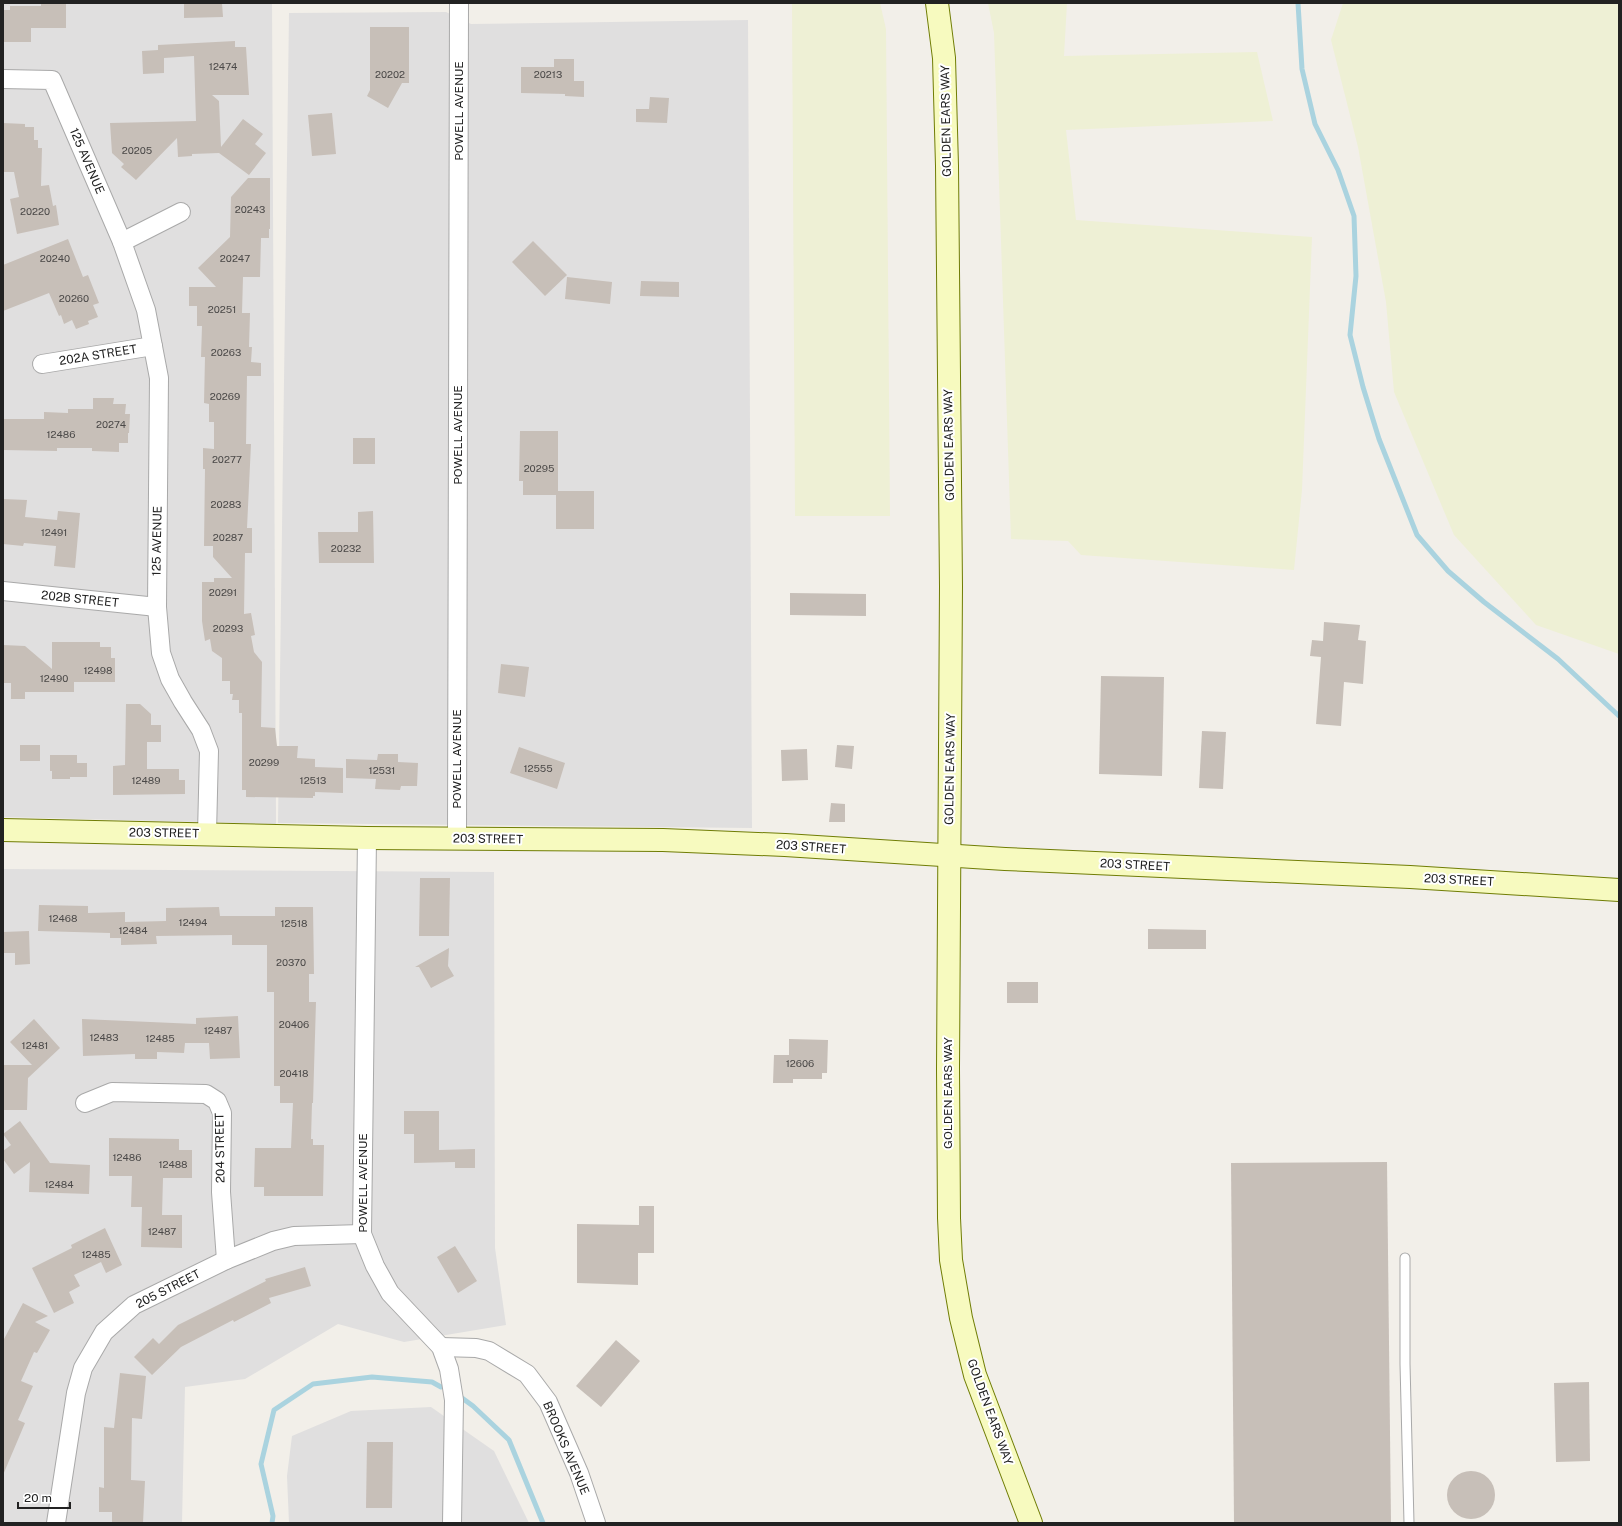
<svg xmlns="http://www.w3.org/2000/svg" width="1622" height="1526" viewBox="0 0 1622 1526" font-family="'Public Sans',sans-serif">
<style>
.residential{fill:#e0dfdf}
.farmland{fill:#eef0d5}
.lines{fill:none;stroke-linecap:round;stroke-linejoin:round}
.stream{stroke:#aad3df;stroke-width:5}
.building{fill:#c7bfb8}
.service-casing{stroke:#a9a9a9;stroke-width:11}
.minor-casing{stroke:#a9a9a9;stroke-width:20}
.secondary-casing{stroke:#707d05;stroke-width:24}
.service{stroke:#fff;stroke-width:9}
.minor{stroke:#fff;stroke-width:18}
.secondary{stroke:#f7fabf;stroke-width:22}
.labels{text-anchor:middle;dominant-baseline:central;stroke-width:4;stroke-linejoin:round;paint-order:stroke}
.number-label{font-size:10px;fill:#4b4948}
.street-label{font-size:12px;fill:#222;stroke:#fff}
</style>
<rect width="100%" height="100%" fill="#f2efe9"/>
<g class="residential">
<path d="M 3,3 L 272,3 L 276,824 L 3,817 Z"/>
<path d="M 446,12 L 471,24 L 748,20 L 752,828 L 278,823 L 289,13 Z"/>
<path d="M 3,869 L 494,872 L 495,1248 L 506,1325 L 404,1342 L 338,1324 L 245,1379 L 185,1387 L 182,1523 L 3,1523 Z"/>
<path d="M 431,1407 L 494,1451 L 529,1523 L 289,1523 L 287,1476 L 292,1436 L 351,1411 Z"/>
</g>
<g class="farmland">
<path d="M 792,3 L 880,3 L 886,29 L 890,516 L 795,516 Z"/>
<path d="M 988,3 L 1067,3 L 1064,56 L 1257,52 L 1273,121 L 1066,130 L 1076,220 L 1312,237 L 1302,490 L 1294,570 L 1081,555 L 1068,541 L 1011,539 L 994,33 Z"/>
<path d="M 1343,3 L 1619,3 L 1619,654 L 1536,625 L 1454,535 L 1394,392 L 1386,302 L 1358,147 L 1331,40 Z"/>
</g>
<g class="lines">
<g class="stream">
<path d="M 1298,3 L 1302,69 L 1315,124 L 1338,170 L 1354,216 L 1356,276 L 1350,335 L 1363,387 L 1379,439 L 1417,535 L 1448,571 L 1484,602 L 1558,659 L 1619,716"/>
<path d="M 462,1398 L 473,1406 L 509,1440 L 543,1523"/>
<path d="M 272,1523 L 273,1516 L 261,1464 L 274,1410 L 313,1384 L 372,1377 L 432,1382 L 441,1387"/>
</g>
</g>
<g class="building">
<path d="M 41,3 L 66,3 L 66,28 L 31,28 L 31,42 L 3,42 L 3,10 L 10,10 L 10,6 L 41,6 Z"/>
<path d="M 184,3 L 222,3 L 223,17 L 184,18 Z"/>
<path d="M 370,27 L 409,27 L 409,83 L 402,83 L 388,108 L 367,96 L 370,90 Z"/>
<path d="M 235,41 L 235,47 L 246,47 L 249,95 L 212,95 L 219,101 L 221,147 L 243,119 L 263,134 L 255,144 L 266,153 L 249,175 L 219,153 L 192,154 L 192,156 L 178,157 L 177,138 L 136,180 L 121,167 L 124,164 L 112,153 L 110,123 L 196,121 L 194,56 L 164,58 L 164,73 L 143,74 L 142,51 L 158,50 L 158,45 Z"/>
<path d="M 554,59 L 574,59 L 574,81 L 584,81 L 584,97 L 565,96 L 565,94 L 521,93 L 521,67 L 554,67 Z"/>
<path d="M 650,97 L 669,98 L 667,123 L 636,122 L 636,109 L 649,109 Z"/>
<path d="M 332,113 L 336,154 L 312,156 L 308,115 Z"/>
<path d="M 3,123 L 25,124 L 25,127 L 34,127 L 34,140 L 38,140 L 38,148 L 42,148 L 41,186 L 49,185 L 53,206 L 56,205 L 59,225 L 17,234 L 10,199 L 19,197 L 14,172 L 3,172 Z"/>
<path d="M 248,178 L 270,178 L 270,229 L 269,229 L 269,238 L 261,238 L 260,277 L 243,277 L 242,313 L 250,313 L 249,347 L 252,347 L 251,362 L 261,363 L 261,376 L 247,376 L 246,444 L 251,444 L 247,528 L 252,528 L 252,553 L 245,553 L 244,614 L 251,613 L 255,635 L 251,636 L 254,652 L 262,662 L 261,727 L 275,728 L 277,746 L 298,746 L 297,758 L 315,759 L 315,767 L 343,768 L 343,793 L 315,792 L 315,796 L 313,796 L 313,798 L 246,797 L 246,790 L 242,790 L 242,713 L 239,713 L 239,700 L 232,700 L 233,694 L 230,694 L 230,681 L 222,681 L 222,658 L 212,651 L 210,639 L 205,641 L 202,621 L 202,582 L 214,582 L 214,578 L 232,578 L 213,557 L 213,546 L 204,546 L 205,469 L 203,469 L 203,448 L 214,449 L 214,422 L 209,422 L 209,404 L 204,403 L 205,357 L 201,357 L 202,326 L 197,326 L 197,306 L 189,306 L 189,287 L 216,287 L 198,268 L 230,237 L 231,197 Z"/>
<path d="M 68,239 L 83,277 L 88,275 L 99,303 L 93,305 L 98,317 L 88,321 L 89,324 L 76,329 L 72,320 L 64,324 L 61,315 L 59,316 L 49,293 L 3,311 L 3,265 Z"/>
<path d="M 533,241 L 567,275 L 545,296 L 512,262 Z"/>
<path d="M 567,277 L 612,282 L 610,304 L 565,299 Z"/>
<path d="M 641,281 L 679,282 L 679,297 L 640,296 Z"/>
<path d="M 93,398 L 114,398 L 113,404 L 126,404 L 125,414 L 130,414 L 129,433 L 128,433 L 128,443 L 119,443 L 119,452 L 92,451 L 92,448 L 57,448 L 57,451 L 3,450 L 3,419 L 44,419 L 44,412 L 68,413 L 68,409 L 93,409 Z"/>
<path d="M 520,431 L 558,431 L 558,491 L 594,491 L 594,529 L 556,529 L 556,495 L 523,495 L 523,481 L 519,481 Z"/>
<rect x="353" y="438" width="22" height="26"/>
<path d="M 3,499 L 27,500 L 25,517 L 57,520 L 58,511 L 80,513 L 75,568 L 54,566 L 56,546 L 24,543 L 23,546 L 3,544 Z"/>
<path d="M 373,511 L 374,563 L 319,563 L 318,532 L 358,532 L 358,512 Z"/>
<path d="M 790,593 L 866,594 L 866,616 L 790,615 Z"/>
<path d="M 1324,622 L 1360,625 L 1358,640 L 1366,641 L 1363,684 L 1344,682 L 1341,726 L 1316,724 L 1321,657 L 1310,656 L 1312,640 L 1323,641 Z"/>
<path d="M 52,642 L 100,642 L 100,647 L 111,647 L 111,658 L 115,658 L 115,682 L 74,682 L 74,692 L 25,692 L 25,699 L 11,699 L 11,683 L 3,683 L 3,645 L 25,646 L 52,669 Z"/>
<path d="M 501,664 L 529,667 L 525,697 L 498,693 Z"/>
<path d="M 1101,676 L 1164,677 L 1162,776 L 1099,774 Z"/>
<path d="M 126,704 L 140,704 L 151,714 L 151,725 L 161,725 L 161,742 L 147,742 L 147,769 L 179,769 L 179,780 L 185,780 L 185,794 L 113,795 L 113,766 L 125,765 Z"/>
<path d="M 1202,731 L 1226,732 L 1223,789 L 1199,788 Z"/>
<rect x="20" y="745" width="20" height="16"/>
<path d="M 837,745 L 854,746 L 852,769 L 835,767 Z"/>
<path d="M 519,747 L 565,763 L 557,789 L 510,773 Z"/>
<path d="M 807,749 L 808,780 L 782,781 L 781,750 Z"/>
<path d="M 378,754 L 398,754 L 398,762 L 418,763 L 417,786 L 401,786 L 400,790 L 375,789 L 376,779 L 346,778 L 346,759 L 377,760 Z"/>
<path d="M 50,755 L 77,755 L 77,763 L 87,763 L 87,777 L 70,777 L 70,779 L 52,779 L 52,771 L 50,771 Z"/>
<path d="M 831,803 L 845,804 L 845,822 L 829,822 Z"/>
<path d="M 420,878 L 450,878 L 449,936 L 419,936 Z"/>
<path d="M 39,905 L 88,906 L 88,913 L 125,912 L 125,922 L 166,921 L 166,908 L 219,907 L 220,916 L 275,916 L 275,907 L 313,907 L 314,974 L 309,974 L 309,1002 L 316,1002 L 313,1103 L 312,1103 L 311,1139 L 313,1139 L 313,1145 L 324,1145 L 323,1196 L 264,1196 L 264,1187 L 254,1187 L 255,1148 L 291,1148 L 293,1103 L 280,1103 L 280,1086 L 274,1086 L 274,992 L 267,992 L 267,945 L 232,945 L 232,935 L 156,936 L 157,944 L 121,945 L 121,938 L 110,938 L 110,933 L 38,931 Z"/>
<path d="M 1148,929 L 1206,930 L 1206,949 L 1148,949 Z"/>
<path d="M 29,931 L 30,964 L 15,965 L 15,953 L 3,953 L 3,932 Z"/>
<path d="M 449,948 L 448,966 L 454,976 L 431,988 L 419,967 L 415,967 Z"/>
<rect x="1007" y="982" width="31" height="21"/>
<path d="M 238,1016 L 240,1058 L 210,1059 L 209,1043 L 185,1043 L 184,1053 L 157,1052 L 157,1059 L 135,1059 L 135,1054 L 83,1056 L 82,1019 L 196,1024 L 196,1018 Z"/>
<path d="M 34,1019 L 60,1048 L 28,1078 L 27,1110 L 3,1110 L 3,1065 L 32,1065 L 10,1042 Z"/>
<path d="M 789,1039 L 828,1040 L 827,1073 L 822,1073 L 822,1079 L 793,1079 L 793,1083 L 773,1083 L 774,1055 L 789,1055 Z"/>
<path d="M 404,1111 L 439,1111 L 439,1150 L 475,1149 L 475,1168 L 455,1168 L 455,1162 L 414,1163 L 414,1134 L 404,1134 Z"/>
<path d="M 20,1121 L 50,1163 L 90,1165 L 89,1194 L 29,1192 L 30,1162 L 14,1174 L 3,1159 L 3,1151 L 11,1145 L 3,1134 Z"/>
<path d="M 109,1138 L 179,1139 L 179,1150 L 192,1150 L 192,1178 L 163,1178 L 162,1215 L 182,1215 L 182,1248 L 141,1247 L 142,1207 L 131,1207 L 132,1176 L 109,1176 Z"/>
<path d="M 1387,1162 L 1391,1523 L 1234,1523 L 1231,1163 Z"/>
<path d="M 639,1206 L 654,1206 L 654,1253 L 638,1253 L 638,1285 L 577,1283 L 577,1224 L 639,1225 Z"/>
<path d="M 105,1228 L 122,1265 L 106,1273 L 101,1262 L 74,1275 L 80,1286 L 69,1292 L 74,1303 L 54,1313 L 32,1268 L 72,1248 L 71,1245 Z"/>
<path d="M 455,1246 L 477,1281 L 458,1293 L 437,1257 Z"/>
<path d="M 305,1267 L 311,1286 L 269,1298 L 271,1303 L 234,1322 L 233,1320 L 181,1347 L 152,1375 L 134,1357 L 153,1338 L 159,1344 L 178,1325 L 266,1281 L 265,1279 Z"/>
<path d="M 23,1303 L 48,1316 L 35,1322 L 50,1330 L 37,1353 L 34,1352 L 21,1381 L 33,1386 L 18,1420 L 25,1423 L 3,1475 L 3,1341 Z"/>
<path d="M 616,1340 L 640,1361 L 601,1407 L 576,1386 Z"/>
<path d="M 120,1373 L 146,1376 L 142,1419 L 132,1418 L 131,1480 L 145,1481 L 143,1523 L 112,1523 L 112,1512 L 99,1512 L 99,1487 L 104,1488 L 104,1427 L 114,1428 Z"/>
<path d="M 1589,1382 L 1590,1461 L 1556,1462 L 1554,1383 Z"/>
<path d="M 367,1442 L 393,1442 L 392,1508 L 366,1508 Z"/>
<circle cx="1471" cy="1495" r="24"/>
</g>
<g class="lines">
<g class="service-casing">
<path id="service" d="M 1405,1258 L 1405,1364 L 1409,1523"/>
</g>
<g class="minor-casing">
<g id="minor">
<path d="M 3,79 L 52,80 L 122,242 L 146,310 L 159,378 L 157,607 L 161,653 L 170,679 L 183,702 L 201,730 L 209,751 L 207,834"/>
<path d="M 122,242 L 181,212"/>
<path d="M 42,364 L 153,346"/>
<path d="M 3,591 L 157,607"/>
<path d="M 367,838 L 362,1234 L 375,1266 L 390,1293 L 441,1347 L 449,1369 L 454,1400 L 452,1523"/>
<path d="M 457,839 L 459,3"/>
<path d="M 85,1103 L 112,1092 L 206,1094 L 217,1101 L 222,1113 L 221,1192 L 226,1260"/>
<path d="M 441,1347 L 476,1348 L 489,1351 L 527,1374 L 548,1402 L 579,1473 L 596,1523"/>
<path d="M 56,1523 L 76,1393 L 83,1368 L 104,1332 L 134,1305 L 226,1260 L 273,1241 L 294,1236 L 362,1234"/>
</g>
</g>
<g class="secondary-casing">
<g id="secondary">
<path d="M 937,3 L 944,58 L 947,166 L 951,586 L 948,1069 L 949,1218 L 951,1260 L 961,1318 L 975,1375 L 1031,1523"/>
<path d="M 3,830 L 367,838 L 663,840 L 785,845 L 1005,859 L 1410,877 L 1619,890"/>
</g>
</g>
<use href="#service" class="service"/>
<use href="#minor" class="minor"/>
<use href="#secondary" class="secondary"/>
</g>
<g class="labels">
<g class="number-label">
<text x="223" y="66">12474</text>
<text x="390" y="74">20202</text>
<text x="548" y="74">20213</text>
<text x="137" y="150">20205</text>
<text x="250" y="209">20243</text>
<text x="35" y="211">20220</text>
<text x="55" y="258">20240</text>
<text x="235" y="258">20247</text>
<text x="74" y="298">20260</text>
<text x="222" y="309">20251</text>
<text x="226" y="352">20263</text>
<text x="225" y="396">20269</text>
<text x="111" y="424">20274</text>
<text x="61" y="434">12486</text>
<text x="227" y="459">20277</text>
<text x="539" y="468">20295</text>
<text x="226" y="504">20283</text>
<text x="54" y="532">12491</text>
<text x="228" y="537">20287</text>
<text x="346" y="548">20232</text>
<text x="223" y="592">20291</text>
<text x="228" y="628">20293</text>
<text x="98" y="670">12498</text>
<text x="54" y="678">12490</text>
<text x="264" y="762">20299</text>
<text x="538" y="768">12555</text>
<text x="382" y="770">12531</text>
<text x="146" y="780">12489</text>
<text x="313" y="780">12513</text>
<text x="63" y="918">12468</text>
<text x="193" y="922">12494</text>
<text x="294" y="923">12518</text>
<text x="133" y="930">12484</text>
<text x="291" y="962">20370</text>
<text x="294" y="1024">20406</text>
<text x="218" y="1030">12487</text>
<text x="104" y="1037">12483</text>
<text x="160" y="1038">12485</text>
<text x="35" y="1045">12481</text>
<text x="800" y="1063">12606</text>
<text x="294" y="1073">20418</text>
<text x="127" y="1157">12486</text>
<text x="173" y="1164">12488</text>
<text x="59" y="1184">12484</text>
<text x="162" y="1231">12487</text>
<text x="96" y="1254">12485</text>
</g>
<g class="street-label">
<text transform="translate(459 111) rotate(-90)">POWELL AVENUE</text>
<text transform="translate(946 121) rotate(-91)">GOLDEN EARS WAY</text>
<text transform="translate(87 161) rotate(67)">125 AVENUE</text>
<text transform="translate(98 355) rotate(-9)">202A STREET</text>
<text transform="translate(458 435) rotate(-90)">POWELL AVENUE</text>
<text transform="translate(949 445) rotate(-91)">GOLDEN EARS WAY</text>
<text transform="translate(157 541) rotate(-89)">125 AVENUE</text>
<text transform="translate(80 599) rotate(6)">202B STREET</text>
<text transform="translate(457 759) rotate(-90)">POWELL AVENUE</text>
<text transform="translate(950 769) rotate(-89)">GOLDEN EARS WAY</text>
<text transform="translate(164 833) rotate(1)">203 STREET</text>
<text transform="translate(488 839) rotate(1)">203 STREET</text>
<text transform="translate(811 847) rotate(4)">203 STREET</text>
<text transform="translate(1135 865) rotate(3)">203 STREET</text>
<text transform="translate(1459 880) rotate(3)">203 STREET</text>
<text transform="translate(948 1093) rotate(-90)">GOLDEN EARS WAY</text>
<text transform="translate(220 1148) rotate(-91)">204 STREET</text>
<text transform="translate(363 1183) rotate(-90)">POWELL AVENUE</text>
<text transform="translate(168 1289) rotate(-27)">205 STREET</text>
<text transform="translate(990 1412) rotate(70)">GOLDEN EARS WAY</text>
<text transform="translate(566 1448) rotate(67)">BROOKS AVENUE</text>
</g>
</g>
<rect width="1622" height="1526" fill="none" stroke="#222222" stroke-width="8"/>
<path d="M18 1502v6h52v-6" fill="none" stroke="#222222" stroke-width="2"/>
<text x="24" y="1502" font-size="12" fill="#222222" stroke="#ffffff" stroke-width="3" paint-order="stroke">20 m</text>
</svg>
